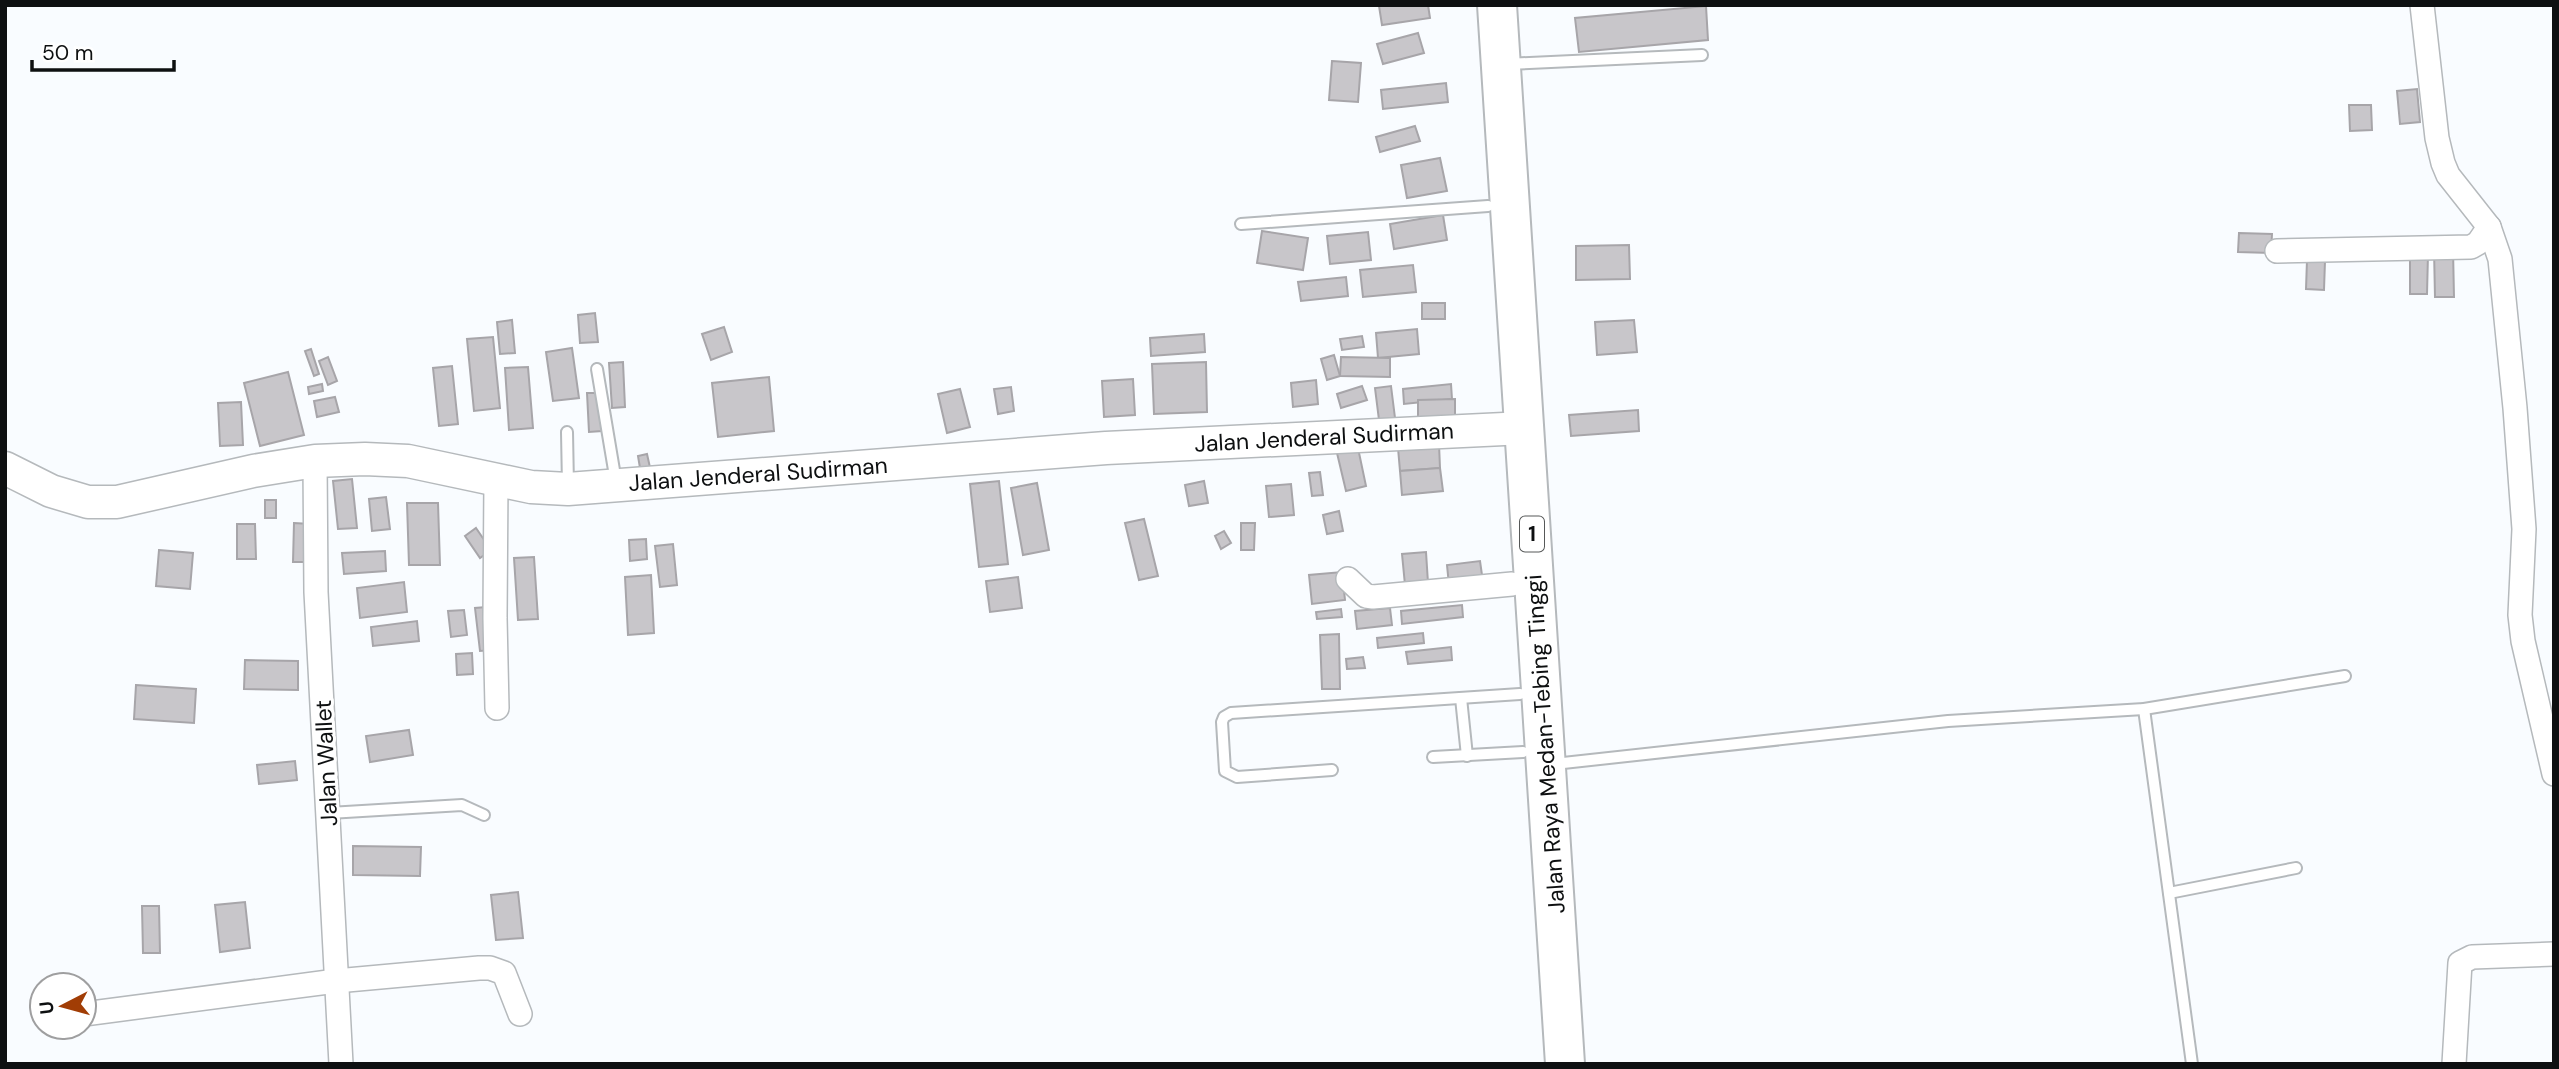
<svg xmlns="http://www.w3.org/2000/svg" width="2559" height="1069" viewBox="0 0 2559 1069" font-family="'DM Sans',sans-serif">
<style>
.building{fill:#c8c6ca;stroke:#a7a5a9;stroke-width:2}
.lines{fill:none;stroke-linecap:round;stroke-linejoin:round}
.lane-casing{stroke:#b5b9bc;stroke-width:14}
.street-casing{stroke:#b5b9bc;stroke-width:26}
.secondary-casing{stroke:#b5b9bc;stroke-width:35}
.highway-casing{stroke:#b5b9bc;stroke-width:42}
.lane{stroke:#fff;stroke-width:10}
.street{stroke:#fff;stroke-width:23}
.secondary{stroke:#fff;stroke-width:32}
.highway{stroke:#fff;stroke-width:38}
.labels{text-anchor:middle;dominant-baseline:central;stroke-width:6;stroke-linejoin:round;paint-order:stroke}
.shield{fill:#fff;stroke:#565858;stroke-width:2}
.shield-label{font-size:21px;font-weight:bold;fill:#0e1011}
.street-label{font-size:23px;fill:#0e1011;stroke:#fff}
</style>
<rect width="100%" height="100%" fill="#f9fcff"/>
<g class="building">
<path d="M 1428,5 L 1430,18 L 1382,25 L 1379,6 Z"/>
<path d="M 1706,6 L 1708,40 L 1579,52 L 1575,18 Z"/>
<path d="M 1418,33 L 1424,53 L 1383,64 L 1377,44 Z"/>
<path d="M 1332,61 L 1361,63 L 1358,102 L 1329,100 Z"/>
<path d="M 1446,83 L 1448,102 L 1383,109 L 1381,90 Z"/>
<path d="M 2417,89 L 2420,122 L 2400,124 L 2397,91 Z"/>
<path d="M 2349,105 L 2371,105 L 2372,130 L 2350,131 Z"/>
<path d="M 1415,126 L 1420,141 L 1380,152 L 1376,137 Z"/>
<path d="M 1440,158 L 1447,191 L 1407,198 L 1401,165 Z"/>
<path d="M 1443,215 L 1447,240 L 1394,249 L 1390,224 Z"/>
<path d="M 1262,231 L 1308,238 L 1303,270 L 1257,263 Z"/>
<path d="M 1368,232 L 1371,260 L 1330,264 L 1327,236 Z"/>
<path d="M 2239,233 L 2272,234 L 2271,253 L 2238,252 Z"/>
<path d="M 1629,245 L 1630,279 L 1576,280 L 1576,246 Z"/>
<path d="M 2434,249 L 2453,249 L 2454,297 L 2435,297 Z"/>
<path d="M 2410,254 L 2428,254 L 2427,294 L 2410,294 Z"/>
<path d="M 2307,260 L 2325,261 L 2324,290 L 2306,289 Z"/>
<path d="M 1413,265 L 1416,292 L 1363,297 L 1360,270 Z"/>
<path d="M 1346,277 L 1348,296 L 1301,301 L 1298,282 Z"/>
<rect x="1422" y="303" width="23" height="16"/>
<path d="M 595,313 L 598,342 L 580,343 L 578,315 Z"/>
<path d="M 512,320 L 515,353 L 500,354 L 497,322 Z"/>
<path d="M 1634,320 L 1637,352 L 1597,355 L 1595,322 Z"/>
<path d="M 724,327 L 732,352 L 711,360 L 702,334 Z"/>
<path d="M 1417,329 L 1419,354 L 1378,358 L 1376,333 Z"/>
<path d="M 1204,334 L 1205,352 L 1151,356 L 1150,338 Z"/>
<path d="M 1362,336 L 1364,347 L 1342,350 L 1340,339 Z"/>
<path d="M 493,337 L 500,408 L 474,411 L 467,339 Z"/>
<path d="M 572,348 L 579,398 L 553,401 L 546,352 Z"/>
<path d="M 311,349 L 319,374 L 314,376 L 305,351 Z"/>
<path d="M 1334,355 L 1340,376 L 1327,380 L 1321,359 Z"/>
<path d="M 328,357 L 337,381 L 328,385 L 319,361 Z"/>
<path d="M 1341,357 L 1390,358 L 1390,377 L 1340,376 Z"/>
<path d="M 623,362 L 625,407 L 612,408 L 609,363 Z"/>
<path d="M 1206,362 L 1207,412 L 1154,414 L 1152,364 Z"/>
<path d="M 452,366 L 458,424 L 439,426 L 433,368 Z"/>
<path d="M 528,367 L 533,428 L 509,430 L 505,368 Z"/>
<path d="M 288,372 L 304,435 L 260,446 L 244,383 Z"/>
<path d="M 769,377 L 774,431 L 718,437 L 712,383 Z"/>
<path d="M 1133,379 L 1135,415 L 1104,417 L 1102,381 Z"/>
<path d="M 1316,380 L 1318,404 L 1293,407 L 1291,383 Z"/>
<path d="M 322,384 L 323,391 L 309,394 L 308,387 Z"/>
<path d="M 1451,384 L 1452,399 L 1404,404 L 1403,389 Z"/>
<path d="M 1362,386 L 1367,400 L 1341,408 L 1337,394 Z"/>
<path d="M 1391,386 L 1395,418 L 1379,420 L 1375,388 Z"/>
<path d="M 1011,387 L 1014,411 L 998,414 L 994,389 Z"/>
<path d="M 960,389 L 970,427 L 947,433 L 938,394 Z"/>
<path d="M 587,393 L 600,393 L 602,431 L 589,432 Z"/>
<path d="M 335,397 L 339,412 L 317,417 L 314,401 Z"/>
<path d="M 1455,399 L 1455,418 L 1418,419 L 1418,400 Z"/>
<path d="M 241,402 L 243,445 L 220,446 L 218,403 Z"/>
<path d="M 1638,410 L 1639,431 L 1571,436 L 1569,415 Z"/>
<path d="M 1439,444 L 1440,468 L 1400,471 L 1398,448 Z"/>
<path d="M 1358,448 L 1366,486 L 1346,491 L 1337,453 Z"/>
<path d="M 647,454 L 651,472 L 641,474 L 638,456 Z"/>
<path d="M 1440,468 L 1443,491 L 1402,495 L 1400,471 Z"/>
<path d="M 1320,472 L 1323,495 L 1312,496 L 1309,473 Z"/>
<path d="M 352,479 L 357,528 L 338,529 L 333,481 Z"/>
<path d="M 999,481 L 1008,564 L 979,567 L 970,484 Z"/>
<path d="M 1204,481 L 1208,503 L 1189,506 L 1185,485 Z"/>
<path d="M 1037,483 L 1049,550 L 1023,555 L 1011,488 Z"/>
<path d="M 1291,484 L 1294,515 L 1269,517 L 1266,486 Z"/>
<path d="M 386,497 L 390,529 L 372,531 L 369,499 Z"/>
<rect x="265" y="500" width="11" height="18"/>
<path d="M 407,503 L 438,503 L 440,565 L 409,565 Z"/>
<path d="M 1339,511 L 1343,531 L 1327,534 L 1323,515 Z"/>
<path d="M 1144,519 L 1158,576 L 1139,580 L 1125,523 Z"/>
<path d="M 294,523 L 310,524 L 309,562 L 293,562 Z"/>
<path d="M 1241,523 L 1255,523 L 1254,550 L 1241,550 Z"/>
<path d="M 237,524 L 255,524 L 256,559 L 237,559 Z"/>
<path d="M 476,528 L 491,550 L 480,558 L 465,536 Z"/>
<path d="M 1224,531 L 1231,543 L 1221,549 L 1215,536 Z"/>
<path d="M 646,539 L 647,559 L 630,561 L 629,540 Z"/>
<path d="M 673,544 L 677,585 L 660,587 L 655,546 Z"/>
<path d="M 159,550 L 193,553 L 190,589 L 156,586 Z"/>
<path d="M 385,551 L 386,571 L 344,574 L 342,553 Z"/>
<path d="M 1426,552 L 1428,583 L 1405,585 L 1402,554 Z"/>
<path d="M 534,557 L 538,619 L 518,620 L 514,558 Z"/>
<path d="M 1480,561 L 1483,582 L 1449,585 L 1447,565 Z"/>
<path d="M 1342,572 L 1345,600 L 1312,604 L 1309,575 Z"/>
<path d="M 651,575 L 654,633 L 628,635 L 625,577 Z"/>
<path d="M 1018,577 L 1022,608 L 990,612 L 986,581 Z"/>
<path d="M 404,582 L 407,612 L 360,618 L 357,588 Z"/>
<path d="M 1462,605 L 1463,617 L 1402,624 L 1401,611 Z"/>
<path d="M 486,607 L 491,650 L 480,651 L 475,608 Z"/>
<path d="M 1390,608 L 1392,625 L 1357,629 L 1355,611 Z"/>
<path d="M 1341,609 L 1342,617 L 1317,619 L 1316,612 Z"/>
<path d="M 464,610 L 467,635 L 451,637 L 448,611 Z"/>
<path d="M 417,621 L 419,641 L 373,646 L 371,627 Z"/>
<path d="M 1423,633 L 1424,643 L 1378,648 L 1377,638 Z"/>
<path d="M 1339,634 L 1340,689 L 1322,689 L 1320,635 Z"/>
<path d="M 1451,647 L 1452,660 L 1408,664 L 1406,652 Z"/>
<path d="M 472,653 L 473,674 L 457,675 L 456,654 Z"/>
<path d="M 1363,657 L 1365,668 L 1347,669 L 1346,659 Z"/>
<path d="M 245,660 L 298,661 L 298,690 L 244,689 Z"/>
<path d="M 136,685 L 196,689 L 194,723 L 134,719 Z"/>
<path d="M 409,730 L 413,755 L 370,762 L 366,736 Z"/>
<path d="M 295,761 L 297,780 L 259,784 L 257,765 Z"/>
<path d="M 353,846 L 421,847 L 420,876 L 353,875 Z"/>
<path d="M 518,892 L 523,938 L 496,940 L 491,895 Z"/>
<path d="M 245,902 L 250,948 L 220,952 L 215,905 Z"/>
<path d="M 142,906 L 159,906 L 160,953 L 143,953 Z"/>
</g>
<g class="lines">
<g class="lane-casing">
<g id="lane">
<path d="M 1507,64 L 1702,55"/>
<path d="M 1241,224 L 1488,206"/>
<path d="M 597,369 L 616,482"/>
<path d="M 567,432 L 568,486"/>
<path d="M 1461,698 L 1467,756"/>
<path d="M 2144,709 L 2192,1064"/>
<path d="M 1433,757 L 1523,752"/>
<path d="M 1554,764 L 1948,721 L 2144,709 L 2345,676"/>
<path d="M 1332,770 L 1237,777 L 1225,771 L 1222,722 L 1224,717 L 1231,713 L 1520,694"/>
<path d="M 329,813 L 462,805 L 484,815"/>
<path d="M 2169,893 L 2296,868"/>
</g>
</g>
<g class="street-casing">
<g id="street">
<path d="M 2422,5 L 2437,138 L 2443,163 L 2448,175 L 2489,227 L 2500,259 L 2515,408 L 2524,529 L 2520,615 L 2523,641 L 2554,774"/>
<path d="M 2277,251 L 2471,247 L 2478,243 L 2489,227"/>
<path d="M 315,461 L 316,592 L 341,1064"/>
<path d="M 496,480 L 495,618 L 497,708"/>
<path d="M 1348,579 L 1366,596 L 1373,597 L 1512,584"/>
<path d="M 84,1014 L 336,981 L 479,968 L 490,968 L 504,973 L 520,1014"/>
<path d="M 2454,1064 L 2460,963 L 2472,957 L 2554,954"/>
</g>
</g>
<g class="secondary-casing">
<path id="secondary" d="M 5,468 L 51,491 L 88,502 L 117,502 L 253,471 L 315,461 L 365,459 L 408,461 L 531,487 L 568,489 L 1106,448 L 1525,428"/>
</g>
<g class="highway-casing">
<path id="highway" d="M 1497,5 L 1565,1064"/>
</g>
<use href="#lane" class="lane"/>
<use href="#street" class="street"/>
<use href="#secondary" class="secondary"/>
<use href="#highway" class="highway"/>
</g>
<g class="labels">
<rect class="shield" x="1520" y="516.5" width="24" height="35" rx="5"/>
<g class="shield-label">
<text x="1532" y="534">1</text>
</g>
<g class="street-label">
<text transform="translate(1324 437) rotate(-3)">Jalan Jenderal Sudirman</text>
<text transform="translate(758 474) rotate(-4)">Jalan Jenderal Sudirman</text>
<text transform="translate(1545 744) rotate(-94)">Jalan Raya Medan-Tebing Tinggi</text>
<text transform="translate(326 763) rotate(-93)">Jalan Wallet</text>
</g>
</g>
<rect width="2559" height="1069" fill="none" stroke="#0e1011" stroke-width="14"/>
<g transform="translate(63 1006) rotate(264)"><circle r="33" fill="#ffffff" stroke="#9f9fa0" stroke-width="2"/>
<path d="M0-5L12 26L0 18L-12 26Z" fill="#a13d05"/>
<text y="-10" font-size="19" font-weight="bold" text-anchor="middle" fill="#0e1011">U</text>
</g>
<path d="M32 60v10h142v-10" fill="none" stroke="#0e1011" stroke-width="3.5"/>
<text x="42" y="60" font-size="21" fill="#0e1011" stroke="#ffffff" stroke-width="5" paint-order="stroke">50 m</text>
</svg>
